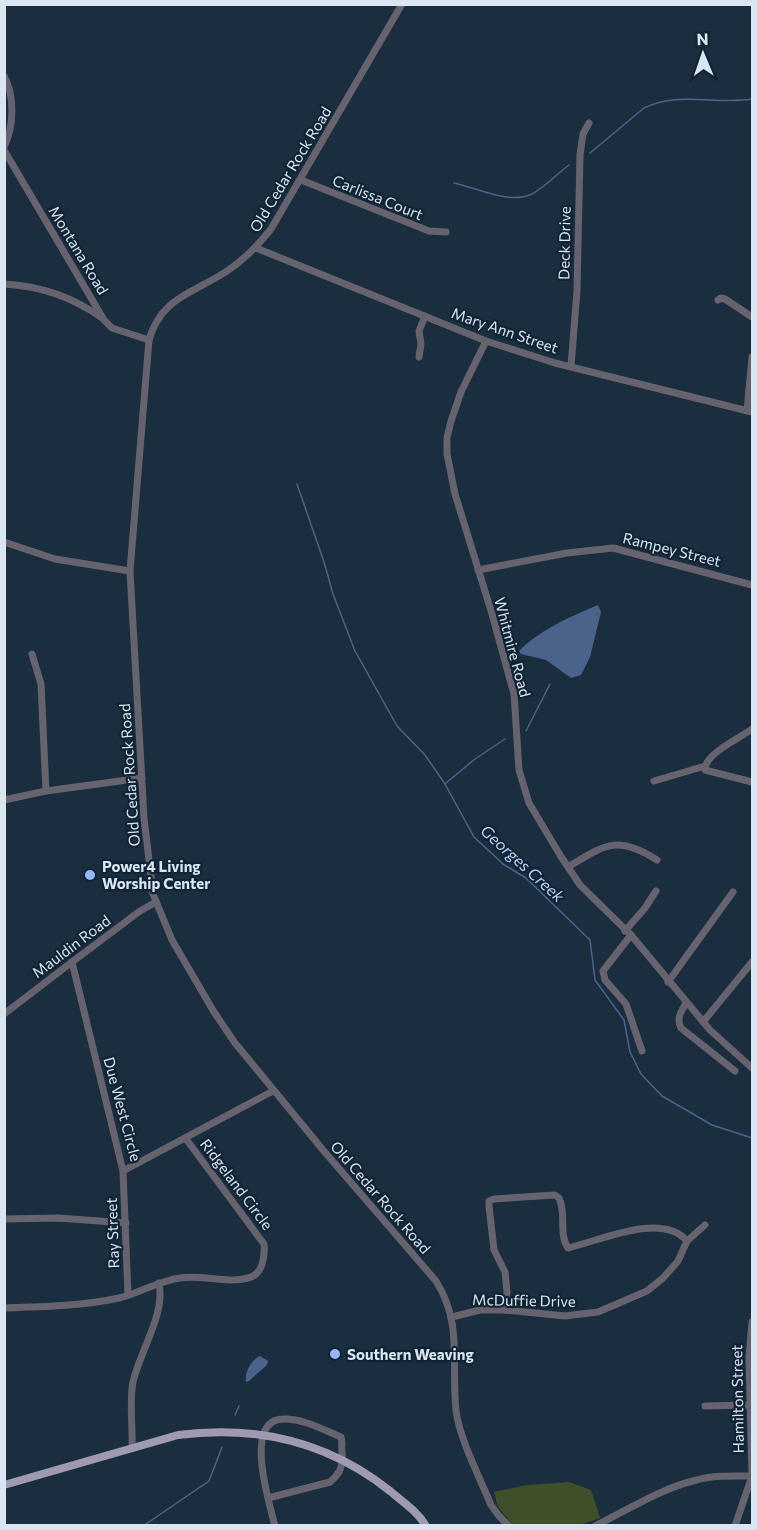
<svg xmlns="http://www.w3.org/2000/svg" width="757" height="1530" viewBox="0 0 757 1530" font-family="Commissioner,sans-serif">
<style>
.green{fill:#3f4f2a}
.water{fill:#4b638a}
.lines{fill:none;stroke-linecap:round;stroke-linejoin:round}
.stream{stroke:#4b638a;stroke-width:1.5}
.minor{stroke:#66636f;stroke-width:7}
.major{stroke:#9f9ab2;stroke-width:8}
.poi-dot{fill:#94b7fd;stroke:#102435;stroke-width:2}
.labels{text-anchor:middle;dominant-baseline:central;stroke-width:4.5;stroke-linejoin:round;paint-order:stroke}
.street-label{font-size:15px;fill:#d9e5f0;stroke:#102435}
.poi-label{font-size:15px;font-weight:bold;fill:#d9e5f0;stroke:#102435;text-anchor:start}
.water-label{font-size:16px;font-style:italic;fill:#bbd2f9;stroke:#102435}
</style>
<rect width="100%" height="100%" fill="#1a2e3f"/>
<path class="green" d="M 569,1482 L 591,1490 L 600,1518 L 580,1525 L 513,1525 L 498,1507 L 494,1492 L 527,1485 Z"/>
<g class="water">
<path d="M 598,605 L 601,612 L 590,657 L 581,675 L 571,678 L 546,660 L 521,654 L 519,651 C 541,629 570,617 598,605 Z"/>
<path d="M 260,1356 L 268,1361 L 267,1365 L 249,1381 L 246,1382 C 244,1373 251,1360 260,1356 Z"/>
</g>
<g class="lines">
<g class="stream">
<path d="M 590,153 L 644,108 C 678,91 716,105 752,99"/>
<path d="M 454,183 C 478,188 509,205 532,194 C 545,187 557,174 569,165"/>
<path d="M 297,484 L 324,562 L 333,594 L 355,651 L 397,726 L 425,755 L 445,784 L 474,837 L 503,864 L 526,878 L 590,940 L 595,980 L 624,1020 L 630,1052 L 641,1074 L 662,1096 L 712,1125 L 752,1138"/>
<path d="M 526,731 L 550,684"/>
<path d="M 446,783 L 475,759 L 505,739"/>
<path d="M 235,1415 L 239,1406"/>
<path d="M 143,1526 L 209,1481 L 222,1447"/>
</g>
<g class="minor">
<path d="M 402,4 L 271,229 C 256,248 240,264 219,276 C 187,295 160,301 149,340 L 130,571 L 144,818 L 153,894 L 172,940 L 214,1012 L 235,1043 L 323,1150 L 436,1281 C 463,1324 451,1363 456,1410 C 459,1438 480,1478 491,1505 L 499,1516 L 509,1526"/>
<path d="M 4,76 C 15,96 14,127 4,147"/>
<path d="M 4,150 L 104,320 L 112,328 L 149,340"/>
<path d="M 301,180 L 429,231 L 446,232"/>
<path d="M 256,248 L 486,341 L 555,363 L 752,412"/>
<path d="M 4,284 C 40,286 73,297 102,318"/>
<path d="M 718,300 L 721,298 L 725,299 L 752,317"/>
<path d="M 486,341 L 461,392 L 451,421 L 447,438 L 447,454 L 455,494 L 492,614 L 514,694 L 519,770 L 529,803 L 560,855 L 580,885 L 631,935 L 710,1030 L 752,1068"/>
<path d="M 419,357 L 421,344 L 419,331 L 425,316"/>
<path d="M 571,366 L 577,291 L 580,155 L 583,134 L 589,123"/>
<path d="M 747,411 L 752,357"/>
<path d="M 4,542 L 55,559 L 130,571"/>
<path d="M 478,570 L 567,553 L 613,548 L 752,585"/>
<path d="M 32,654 L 41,684 L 46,791"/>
<path d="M 752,729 C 740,738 704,754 705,770 L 752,782"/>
<path d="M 654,781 L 705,766"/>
<path d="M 4,800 L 46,791 L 142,778"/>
<path d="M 568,867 C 605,845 617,834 657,860"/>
<path d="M 625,931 L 645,908 L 656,891"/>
<path d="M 631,935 L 603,971 L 605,980 L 626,1004 L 642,1051"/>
<path d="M 72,962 L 123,1171 L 273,1091"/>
<path d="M 668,982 L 733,892"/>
<path d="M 686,1003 C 681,1012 676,1018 681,1028 L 735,1071"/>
<path d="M 4,1014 L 72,962 L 140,911 L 156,902"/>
<path d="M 703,1022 L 752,962"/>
<path d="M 123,1171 L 128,1295"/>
<path d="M 4,1219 L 58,1218 L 126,1223"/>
<path d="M 4,1308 C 42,1307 82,1306 119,1298 C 140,1293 158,1281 180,1278 C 202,1274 226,1284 248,1278 C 263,1275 265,1256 264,1244 L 186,1139"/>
<path d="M 505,1310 L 507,1292 L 505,1272 L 494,1250 L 489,1206 L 489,1201 L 494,1199 L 555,1195 L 559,1198 C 567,1214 558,1233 568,1248 C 599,1241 662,1211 687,1241"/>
<path d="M 452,1317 L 480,1310 L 505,1310 L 565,1316 L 598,1312 L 647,1291 L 663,1278 L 678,1261 L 687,1241 L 705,1225"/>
<path d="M 705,1406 L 750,1405"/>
<path d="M 132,1448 C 133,1427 129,1403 133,1382 C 140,1351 166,1313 159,1283"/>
<path d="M 268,1498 L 330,1482 C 341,1473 343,1465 342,1452 C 341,1446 343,1443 341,1437 C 324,1430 302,1418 283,1419 C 243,1420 269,1502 275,1526"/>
<path d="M 595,1526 C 628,1510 661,1488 697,1480 C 715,1475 734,1476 752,1476"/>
<path d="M 735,1526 L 752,1476 L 749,1357 L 752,1322"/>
</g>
<path class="major" d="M 4,1485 L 178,1435 C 256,1425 327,1441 390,1491 C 403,1502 417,1511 426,1526"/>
</g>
<g class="poi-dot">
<circle cx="90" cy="875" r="6"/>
<circle cx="335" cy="1354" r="6"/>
</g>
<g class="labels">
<g class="street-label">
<text transform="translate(290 169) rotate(-59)">Old Cedar Rock Road</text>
<text transform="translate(378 197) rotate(22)">Carlissa Court</text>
<text transform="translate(564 243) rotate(-89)">Deck Drive</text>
<text transform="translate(79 250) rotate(59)">Montana Road</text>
<text transform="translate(505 330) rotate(19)">Mary Ann Street</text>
<text transform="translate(672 549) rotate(14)">Rampey Street</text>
<text transform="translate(513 647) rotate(75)">Whitmire Road</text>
<text transform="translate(129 775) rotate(-94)">Old Cedar Rock Road</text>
<text transform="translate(71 946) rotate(-37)">Mauldin Road</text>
<text transform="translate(123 1109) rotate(75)">Due West Circle</text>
<text transform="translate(237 1184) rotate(53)">Ridgeland Circle</text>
<text transform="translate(381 1197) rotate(49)">Old Cedar Rock Road</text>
<text transform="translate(112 1233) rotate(-92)">Ray Street</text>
<text transform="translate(524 1300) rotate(1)">McDuffie Drive</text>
<text transform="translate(737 1399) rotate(-91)">Hamilton Street</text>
</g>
<g class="poi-label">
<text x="102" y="866">Power4 Living<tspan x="102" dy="17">Worship Center</tspan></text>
<text x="347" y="1354">Southern Weaving</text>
</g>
<g class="water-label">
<text transform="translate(523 863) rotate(42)">Georges Creek</text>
</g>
</g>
<rect width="757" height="1530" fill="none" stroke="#d9e5f0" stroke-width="12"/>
<g transform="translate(703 54) rotate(358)" stroke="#102435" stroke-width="4.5" paint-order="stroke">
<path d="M0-4.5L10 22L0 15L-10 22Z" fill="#d9e5f0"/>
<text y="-9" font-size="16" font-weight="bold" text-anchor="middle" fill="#d9e5f0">N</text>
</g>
</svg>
